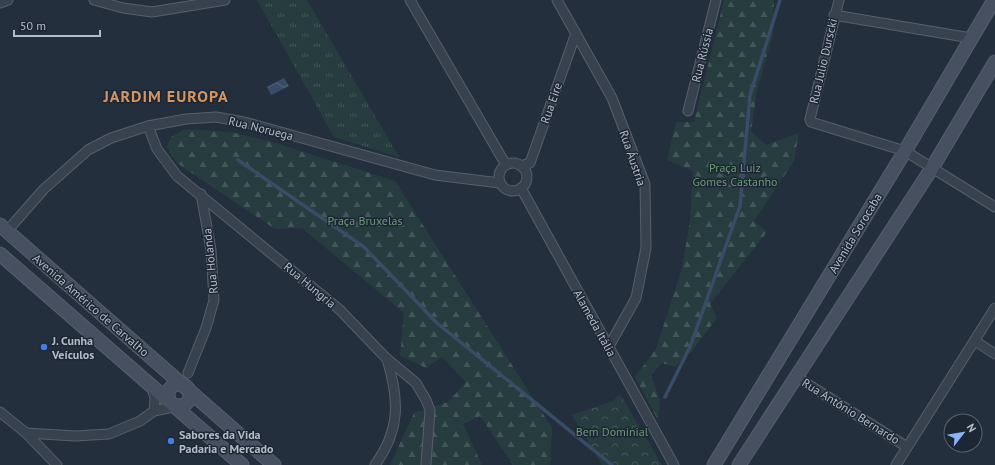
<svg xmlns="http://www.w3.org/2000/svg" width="995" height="465" viewBox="0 0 995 465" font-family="'PT Sans',sans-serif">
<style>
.grass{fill:url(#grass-tufts)}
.forest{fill:url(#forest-firs)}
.park{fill:url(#park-crowns)}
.water{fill:url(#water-waves)}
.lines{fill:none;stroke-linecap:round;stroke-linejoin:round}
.stream{stroke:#394c67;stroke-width:3.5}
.street-casing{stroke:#565f6c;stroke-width:11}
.secondary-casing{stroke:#565f6c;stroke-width:15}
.street{stroke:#38414e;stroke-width:9}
.secondary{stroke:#465061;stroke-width:13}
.shop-dot{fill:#3f7fe0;stroke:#1d2633;stroke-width:1.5}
.labels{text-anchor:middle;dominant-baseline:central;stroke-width:3;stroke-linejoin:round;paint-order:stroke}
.street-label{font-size:12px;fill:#b4bcc9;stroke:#1d2633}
.park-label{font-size:12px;fill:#6b9a76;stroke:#1d2633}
.poi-label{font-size:12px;font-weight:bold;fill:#b4bcc9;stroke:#1d2633;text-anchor:start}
.district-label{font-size:16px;font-weight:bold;letter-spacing:1px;fill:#d59563;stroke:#1d2633}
</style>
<defs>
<pattern id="grass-tufts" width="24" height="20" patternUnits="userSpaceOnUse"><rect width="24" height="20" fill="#263c3f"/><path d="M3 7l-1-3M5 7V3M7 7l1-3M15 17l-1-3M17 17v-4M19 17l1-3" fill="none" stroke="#435659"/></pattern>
<pattern id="forest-firs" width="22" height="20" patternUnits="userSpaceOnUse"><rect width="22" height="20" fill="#263c3f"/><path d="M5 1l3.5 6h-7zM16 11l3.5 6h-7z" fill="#435659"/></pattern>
<pattern id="park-crowns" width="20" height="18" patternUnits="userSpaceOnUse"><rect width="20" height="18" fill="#263c3f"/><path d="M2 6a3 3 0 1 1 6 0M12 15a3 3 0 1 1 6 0" fill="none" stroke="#435659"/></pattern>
<pattern id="water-waves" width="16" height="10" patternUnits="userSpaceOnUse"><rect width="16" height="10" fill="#394c67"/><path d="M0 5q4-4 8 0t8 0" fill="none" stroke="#53647b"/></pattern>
</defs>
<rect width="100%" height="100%" fill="#242f3e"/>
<path class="grass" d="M 257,0 L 307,0 L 399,157 L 334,137 Z"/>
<g class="forest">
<path d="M 724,0 L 774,0 L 773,35 L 757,90 L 751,131 L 766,145 L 799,133 L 794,161 L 754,221 L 767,232 L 710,304 L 717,318 L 692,351 L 675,367 L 662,363 L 651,375 L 660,401 L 658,420 L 635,377 L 656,349 L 682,268 L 690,221 L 693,171 L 667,160 L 676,122 L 694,122 Z"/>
<path d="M 185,129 L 230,132 L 269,141 L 395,181 L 552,428 L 550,465 L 513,465 L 480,416 L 463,424 L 482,465 L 390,465 L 414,413 L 448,402 L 466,382 L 442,357 L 426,368 L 400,356 L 404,313 L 302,228 L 275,229 L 177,163 L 167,147 L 171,137 Z"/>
</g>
<path class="park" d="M 620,394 L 662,465 L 602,465 L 572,415 L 613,401 Z"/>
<path class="water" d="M 284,78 L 289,86 L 271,95 L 267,87 Z"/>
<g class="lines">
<g class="stream">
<path d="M 238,160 L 364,247 L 437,323 L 612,465"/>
<path d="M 665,397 L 690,347 L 740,206 L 750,95 L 780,0"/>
</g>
<g class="street-casing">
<g id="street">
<path d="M 94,0 L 123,8 L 152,12 L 225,0"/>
<path d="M 410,0 L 506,165"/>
<path d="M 557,0 L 612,98 L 645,184 L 646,248 L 636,298 L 608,348"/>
<path d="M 839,0 L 810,119 L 811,122 L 905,151 L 995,207"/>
<path d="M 0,3 L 8,0"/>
<path d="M 834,15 L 971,38"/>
<path d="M 688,111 L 716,0"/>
<path d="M 148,126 L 157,149 L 177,176 L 340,310 L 386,358 L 416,383 L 426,400 L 430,410 L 426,464"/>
<circle cx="513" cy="177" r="14"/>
<path d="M 521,166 L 530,163 L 576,33"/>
<path d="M 521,188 L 674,465"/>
<path d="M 7,231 L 44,189 L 88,150 L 111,138 L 148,126 L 186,119 L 216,117 L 244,122 L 435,175 L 500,183"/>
<path d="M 975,341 L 995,354"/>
<path d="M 188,373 L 206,328 L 214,300 L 211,250 L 201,194"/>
<path d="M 795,376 L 907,447"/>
<path d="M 152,388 L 155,398 L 154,411"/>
<path d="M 0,412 L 26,433 L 57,465"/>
<path d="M 26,433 L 75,436 L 109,434 L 140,421 L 154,411 L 178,406"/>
<path d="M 375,465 C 401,429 399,399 387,359"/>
<path d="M 896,465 L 995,308"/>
</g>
</g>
<g class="secondary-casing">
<g id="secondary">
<path d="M 0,225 L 274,465"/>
<path d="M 0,254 L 242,465"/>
<circle cx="179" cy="395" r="11"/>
<path d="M 714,465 L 905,151 L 994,0"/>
<path d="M 739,465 L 932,168 L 995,62"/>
</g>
</g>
<use href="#street" class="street"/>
<use href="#secondary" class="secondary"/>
</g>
<g class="shop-dot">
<circle cx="44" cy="347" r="4"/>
<circle cx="171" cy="441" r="4"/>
</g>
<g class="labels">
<g class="street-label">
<text transform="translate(702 55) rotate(-76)">Rua Rússia</text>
<text transform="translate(823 61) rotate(-77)">Rua Julio Durscki</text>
<text transform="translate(551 103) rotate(-71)">Rua Eire</text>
<text transform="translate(261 128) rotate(14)">Rua Noruega</text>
<text transform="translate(633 158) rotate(71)">Rua Áustria</text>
<text transform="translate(855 233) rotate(-59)">Avenida Sorocaba</text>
<text transform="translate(210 261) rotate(-96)">Rua Holanda</text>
<text transform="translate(310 285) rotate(40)">Rua Hungria</text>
<text transform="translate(91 305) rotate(41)">Avenida Américo de Carvalho</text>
<text transform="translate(595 323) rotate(61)">Alameda Itália</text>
<text transform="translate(851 411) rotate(32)">Rua Antônio Bernardo</text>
</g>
<g class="park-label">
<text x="735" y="167">Praça Luiz<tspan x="735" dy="14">Gomes Castanho</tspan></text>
<text x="365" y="220">Praça Bruxelas</text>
<text x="612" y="431">Bem Dominial</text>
</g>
<g class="poi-label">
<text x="52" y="340">J. Cunha<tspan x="52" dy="14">Veículos</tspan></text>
<text x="179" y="434">Sabores da Vida<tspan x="179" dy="14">Padaria e Mercado</tspan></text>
</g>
<g class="district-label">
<text x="166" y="96">JARDIM EUROPA</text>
</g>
</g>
<g transform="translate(963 433) rotate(59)"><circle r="19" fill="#1d2633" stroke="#59626f"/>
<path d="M0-3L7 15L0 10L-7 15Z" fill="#8ab4f8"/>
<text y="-6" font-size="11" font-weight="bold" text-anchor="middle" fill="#b4bcc9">N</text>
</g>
<path d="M14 30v6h86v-6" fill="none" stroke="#b4bcc9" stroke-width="2"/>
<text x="20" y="30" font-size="12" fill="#b4bcc9" stroke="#1d2633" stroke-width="3" paint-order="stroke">50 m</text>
</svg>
